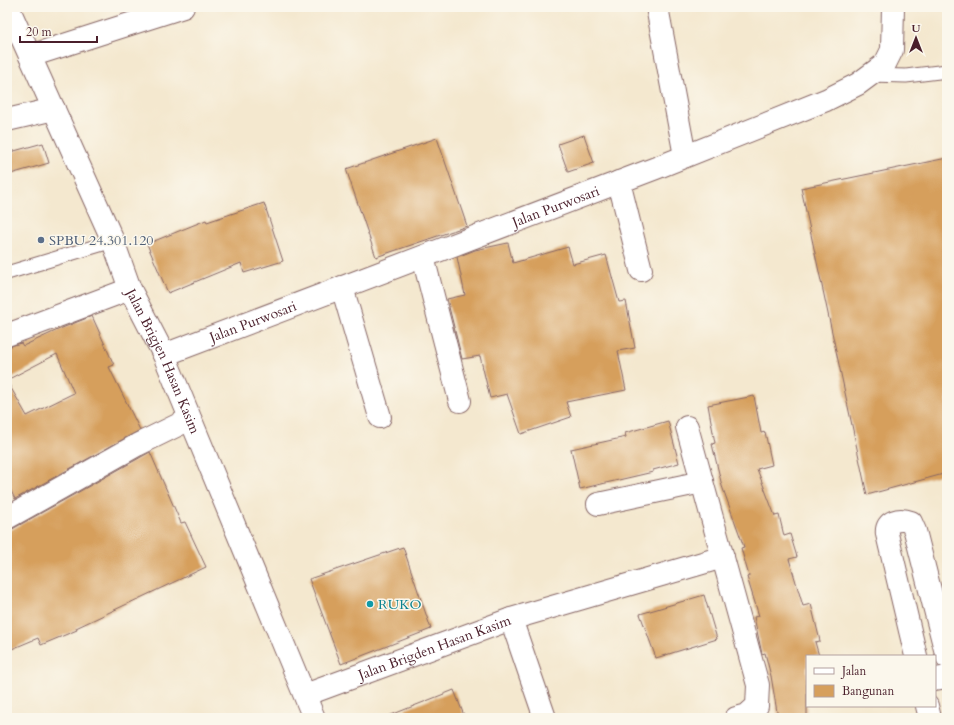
<svg xmlns="http://www.w3.org/2000/svg" width="954" height="725" viewBox="0 0 954 725" font-family="Cardo,serif">
<style>
.building{fill:#d69f5c}
.lines{fill:none;stroke-linecap:round;stroke-linejoin:round}
.lane-casing{stroke:#866564;stroke-width:15}
.street-casing{stroke:#866564;stroke-width:24}
.secondary-casing{stroke:#866564;stroke-width:24}
.lane{stroke:#fff;stroke-width:13}
.street{stroke:#fff;stroke-width:22}
.secondary{stroke:#fff;stroke-width:22}
.service-dot{fill:#5c6f8a;stroke:#fbf7ec;stroke-width:1.5}
.culture-dot{fill:#0f9aa8;stroke:#fbf7ec;stroke-width:1.5}
.labels{text-anchor:middle;dominant-baseline:central;stroke-width:3;stroke-linejoin:round;paint-order:stroke}
.street-label{font-size:14px;fill:#4a1f2b;stroke:#fbf7ec}
.service-label{font-size:14px;fill:#4e5e75;stroke:#fbf7ec;text-anchor:start}
.culture-label{font-size:14px;fill:#0d838f;stroke:#fbf7ec;text-anchor:start}
</style>
<rect width="100%" height="100%" fill="#fbf7ec"/>
<filter id="ink" filterUnits="userSpaceOnUse"><feTurbulence type="fractalNoise" baseFrequency=".025" numOctaves="2"/><feDisplacementMap in="SourceGraphic" scale="8" xChannelSelector="R" yChannelSelector="G"/><feConvolveMatrix kernelMatrix="1 2 1 2 8 2 1 2 1" color-interpolation-filters="sRGB"/></filter>
<filter id="wash" filterUnits="userSpaceOnUse"><feTurbulence type="fractalNoise" baseFrequency=".012" numOctaves="4" result="noise"/><feDisplacementMap in="SourceGraphic" scale="16" xChannelSelector="R" yChannelSelector="G"/><feGaussianBlur stdDeviation="0.9" result="paint"/><feColorMatrix in="noise" values="0 0 0 0 0 0 0 0 0 0 0 0 0 0 0 0 0 1.4 0 .05"/><feComposite in="paint" operator="in"/></filter>
<g filter="url(#wash)">
<rect width="100%" height="100%" fill="#f4e8cf"/>
<g id="blocks">
<g class="building">
<path d="M 584,135 L 594,163 L 568,172 L 558,144 Z"/>
<path d="M 437,138 L 467,226 L 376,257 L 346,169 Z"/>
<path d="M 43,143 L 49,163 L 7,175 L 7,153 Z"/>
<path d="M 947,158 L 947,473 L 867,495 L 801,188 Z"/>
<path d="M 264,203 L 283,261 L 244,273 L 241,263 L 168,293 L 147,244 L 206,220 L 207,222 Z"/>
<path d="M 508,243 L 513,263 L 568,247 L 573,264 L 606,255 L 619,302 L 626,301 L 635,348 L 618,351 L 626,390 L 566,402 L 571,417 L 521,434 L 507,394 L 490,398 L 480,356 L 462,359 L 447,299 L 465,295 L 457,257 L 475,250 Z"/>
<path d="M 92,316 L 114,365 L 109,367 L 140,430 L 15,499 L 7,483 L 7,381 L 27,416 L 74,393 L 57,354 L 7,380 L 7,347 L 21,343 L 23,346 L 62,328 Z"/>
<path d="M 754,396 L 761,433 L 765,432 L 772,465 L 757,469 L 775,516 L 779,515 L 784,536 L 790,534 L 797,557 L 789,559 L 803,606 L 811,604 L 820,641 L 815,642 L 819,656 L 807,656 L 807,718 L 778,718 L 771,676 L 765,653 L 762,654 L 754,617 L 759,616 L 747,577 L 749,576 L 741,548 L 744,547 L 722,486 L 712,444 L 715,443 L 708,405 Z"/>
<path d="M 668,421 L 679,463 L 653,470 L 653,472 L 580,489 L 571,449 L 626,437 L 625,433 Z"/>
<path d="M 150,452 L 181,523 L 185,522 L 206,567 L 76,628 L 77,630 L 41,645 L 38,638 L 7,651 L 7,532 Z"/>
<path d="M 403,547 L 431,629 L 341,664 L 309,579 Z"/>
<path d="M 704,595 L 717,639 L 656,658 L 640,614 Z"/>
<path d="M 454,690 L 465,718 L 386,718 L 386,717 Z"/>
</g>
</g>
</g>
<g filter="url(#ink)">
<use href="#blocks" fill-opacity="0" stroke="#866564" stroke-width="1"/>
<g class="lines">
<g class="lane-casing">
<g id="lane">
<path d="M 870,75 L 906,76 L 947,71"/>
<path d="M 7,273 L 113,241"/>
</g>
</g>
<g class="street-casing">
<g id="street">
<path d="M 657,7 L 685,156"/>
<path d="M 30,56 L 183,7"/>
<path d="M 7,120 L 54,109"/>
<path d="M 619,182 L 641,270"/>
<path d="M 423,257 L 460,401"/>
<path d="M 342,287 L 380,417"/>
<path d="M 7,335 L 130,289"/>
<path id="s1" d="M 164,355 L 656,168 L 826,100 L 858,84 L 885,64 L 892,50 L 893,7"/>
<path d="M 687,427 L 758,685 L 757,706 L 747,715 L 736,718"/>
<path d="M 598,504 L 702,482"/>
<path d="M 7,518 L 137,445 L 190,419"/>
<path d="M 511,619 L 723,557"/>
<path d="M 916,656 L 887,534 C 885,520 900,518 911,522 L 915,531 L 947,657"/>
<path d="M 935,679 L 947,677"/>
<path id="s2" d="M 305,695 L 511,619 L 545,718"/>
<path d="M 927,706 L 930,718"/>
</g>
</g>
<g class="secondary-casing">
<g id="secondary">
<path id="s3" d="M 8,7 L 113,241 L 130,289 L 164,355 L 314,718"/>
</g>
</g>
<use href="#lane" class="lane"/>
<use href="#street" class="street"/>
<use href="#secondary" class="secondary"/>
</g>
</g>
<circle class="service-dot" cx="41" cy="240" r="4"/>
<circle class="culture-dot" cx="370" cy="604" r="4"/>
<g class="labels">
<g class="street-label">
<text stroke="none"><textPath href="#s1" startOffset="419">Jalan Purwosari</textPath></text>
<text stroke="none"><textPath href="#s1" startOffset="95">Jalan Purwosari</textPath></text>
<text stroke="none"><textPath href="#s3" startOffset="387">Jalan Brigjen Hasan Kasim</textPath></text>
<text stroke="none"><textPath href="#s2" startOffset="138">Jalan Brigden Hasan Kasim</textPath></text>
</g>
<g class="service-label">
<text x="49" y="240">SPBU 24.301.120</text>
</g>
<g class="culture-label">
<text x="378" y="604">RUKO</text>
</g>
</g>
<rect width="954" height="725" fill="none" stroke="#fbf7ec" stroke-width="24"/>
<rect x="806" y="655" width="130" height="52" fill="#fbf7ec" stroke="#b4a19f"/>
<rect x="814" y="668" width="20" height="6" fill="#ffffff" stroke="#b4a19f"/>
<text x="842" y="675" font-size="12" fill="#4a1f2b">Jalan</text>
<rect x="814" y="685" width="20" height="12" fill="#d69f5c" stroke="#b4a19f"/>
<text x="842" y="695" font-size="12" fill="#4a1f2b">Bangunan</text>
<g transform="translate(916 38)" stroke="#fbf7ec" stroke-width="3" paint-order="stroke">
<path d="M0-3L7 15L0 10L-7 15Z" fill="#4a1f2b"/>
<text y="-6" font-size="11" font-weight="bold" text-anchor="middle" fill="#4a1f2b">U</text>
</g>
<path d="M20 36v6h77v-6" fill="none" stroke="#4a1f2b" stroke-width="2"/>
<text x="26" y="36" font-size="12" fill="#4a1f2b" stroke="#fbf7ec" stroke-width="3" paint-order="stroke">20 m</text>
</svg>
